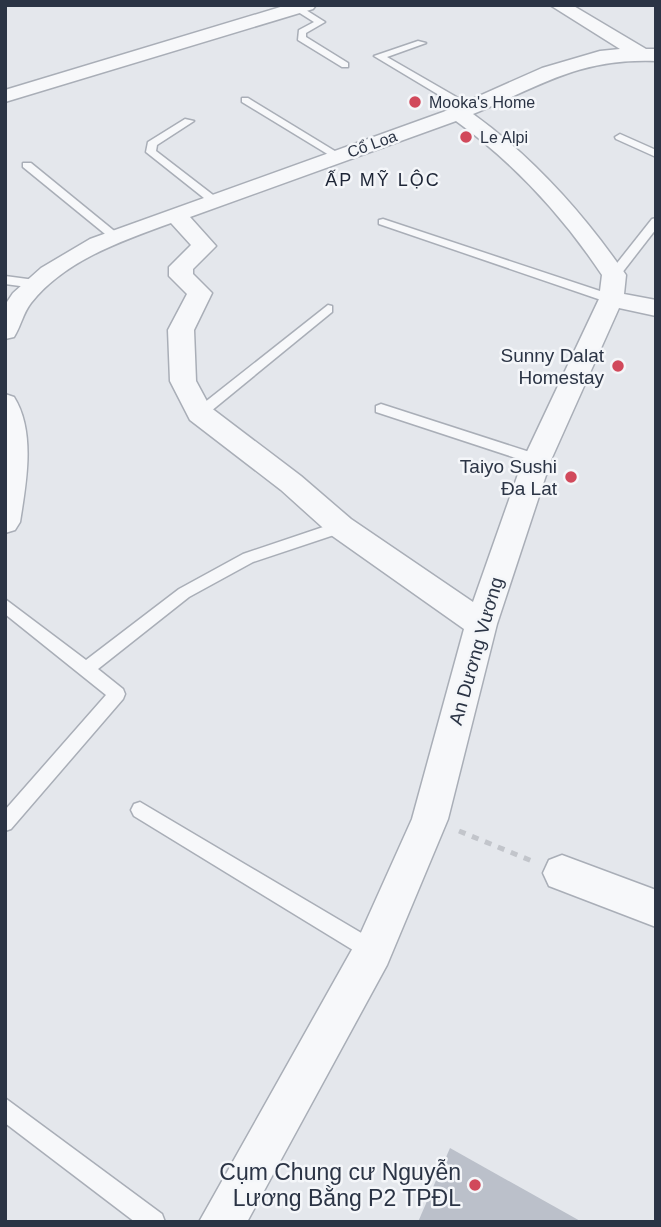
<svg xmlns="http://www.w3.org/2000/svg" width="661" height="1227" viewBox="0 0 661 1227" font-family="Arial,sans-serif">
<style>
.building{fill:#bbc0ca}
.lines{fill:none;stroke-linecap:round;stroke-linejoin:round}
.service-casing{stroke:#a9aeb7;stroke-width:3}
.minor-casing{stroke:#a9aeb7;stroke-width:3}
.path{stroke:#c2c5cb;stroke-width:5;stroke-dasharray:7 7;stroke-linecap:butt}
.service{fill:#f7f8fa;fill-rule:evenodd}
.minor{fill:#f7f8fa;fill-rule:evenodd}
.poi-dot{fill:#d1495b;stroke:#f4f6f9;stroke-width:2.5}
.labels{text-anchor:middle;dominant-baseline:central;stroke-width:5;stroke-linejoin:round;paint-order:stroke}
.far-poi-label{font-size:16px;fill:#2b3445;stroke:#f4f6f9;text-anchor:start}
.far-street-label{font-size:16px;fill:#2b3445;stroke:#f4f6f9}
.far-neighbourhood-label{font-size:18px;letter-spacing:2px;fill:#1d2536;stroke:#f4f6f9}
.poi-label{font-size:19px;fill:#2b3445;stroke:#f4f6f9;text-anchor:end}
.street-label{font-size:19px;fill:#2b3445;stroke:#f4f6f9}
.near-poi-label{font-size:23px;fill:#2b3445;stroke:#f4f6f9;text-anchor:end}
</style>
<rect width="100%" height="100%" fill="#e4e7ec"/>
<path class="building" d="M 450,1148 L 582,1222 L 418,1222 Z"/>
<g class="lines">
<g class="service-casing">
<g id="service">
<path d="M 298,5 L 325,22 L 306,33 L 306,37 L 348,63 L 348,67 L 342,67 L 298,40 L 299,30 L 314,22 L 295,10 L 295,6 Z"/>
<path d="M 418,41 L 426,43 L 387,57 L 472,106 L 472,110 L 464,110 L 374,56 Z"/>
<path d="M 242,98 L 248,98 L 343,156 L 334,158 L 242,102 Z"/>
<path d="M 185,119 L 194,121 L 157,145 L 156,151 L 217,198 L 217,202 L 209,202 L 146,152 L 148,142 Z"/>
<path d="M 620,134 L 656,150 L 656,157 L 616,139 L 615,137 Z"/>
<path d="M 23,163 L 31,163 L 118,234 L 118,238 L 110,238 L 23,167 Z"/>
<path d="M 656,218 L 656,229 L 618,278 L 610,278 L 610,272 L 652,219 Z"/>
<path d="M 383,219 L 615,296 L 617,299 L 615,302 L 607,302 L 379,224 L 379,220 Z"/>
<path d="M 5,276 L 35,280 L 41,284 L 35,288 L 5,284 Z"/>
<path d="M 328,305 L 332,306 L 332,312 L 205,416 L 195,416 L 193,413 L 195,410 Z"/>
<path d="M 381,404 L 542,456 L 544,460 L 537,465 L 376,412 L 376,406 Z"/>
<path d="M 341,521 L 348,527 L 346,531 L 253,562 L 189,597 L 98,669 L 123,689 L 125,694 L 123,699 L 11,829 L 5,831 L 5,810 L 106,695 L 5,614 L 5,599 L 86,660 L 179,589 L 243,554 Z"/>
<path d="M 140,802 L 380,944 L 383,951 L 380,958 L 373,961 L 366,958 L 134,816 L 131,810 L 134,804 Z"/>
<path d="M 5,1098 L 162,1214 L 165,1222 L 135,1222 L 5,1123 Z"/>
</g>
</g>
<g class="minor-casing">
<g id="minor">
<path d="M 287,5 L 316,5 L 313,9 L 5,102 L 5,90 Z"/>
<path d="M 550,5 L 572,5 L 646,49 L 656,49 L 656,61 C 578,58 541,86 473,114 C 534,158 583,213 626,275 L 624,294 L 656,300 L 656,316 L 619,308 L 551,460 L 497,624 L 448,819 L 387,965 L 247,1222 L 199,1222 L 359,937 L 412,819 L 464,629 L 331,535 L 281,490 L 190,420 L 170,381 L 168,330 L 187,294 L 169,276 L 169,267 L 191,245 L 171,223 C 122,241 65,260 31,303 C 23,313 21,326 14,337 L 5,339 L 5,305 L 13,293 L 41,268 L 90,239 L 443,112 L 542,68 L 600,51 L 620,49 ZM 456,121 C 514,163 562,215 602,275 L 599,299 L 523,460 L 473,602 L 351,519 L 301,476 L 210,407 L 196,381 L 194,330 L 212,293 L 193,274 L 193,269 L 216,246 L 190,217 Z"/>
<path d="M 5,394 L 14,397 C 36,432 26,484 20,522 L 15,530 L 5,533 Z"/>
<path d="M 562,855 L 656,890 L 656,927 L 549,886 L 543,873 L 549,860 Z"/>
</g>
</g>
<path class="path" d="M 459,831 L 532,861"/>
<use href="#service" class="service"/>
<use href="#minor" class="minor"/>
</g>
<g class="poi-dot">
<circle cx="415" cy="102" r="7"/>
<circle cx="466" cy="137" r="7"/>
<circle cx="618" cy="366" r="7"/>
<circle cx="571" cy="477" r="7"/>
<circle cx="475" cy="1185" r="7"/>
</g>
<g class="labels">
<g class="far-poi-label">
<text x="429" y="102">Mooka's Home</text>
<text x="480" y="137">Le Alpi</text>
</g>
<g class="far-street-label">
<text transform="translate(372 144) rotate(-20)">Cổ Loa</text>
</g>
<g class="far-neighbourhood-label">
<text x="383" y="180">ẤP MỸ LỘC</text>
</g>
<g class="poi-label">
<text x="604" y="355">Sunny Dalat<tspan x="604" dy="22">Homestay</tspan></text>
<text x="557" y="466">Taiyo Sushi<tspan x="557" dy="22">Đa Lat</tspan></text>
</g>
<g class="street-label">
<text transform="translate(476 651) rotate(-74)">An Dương Vương</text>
</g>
<g class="near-poi-label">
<text x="461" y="1172">Cụm Chung cư Nguyễn<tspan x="461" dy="26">Lương Bằng P2 TPĐL</tspan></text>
</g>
</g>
<rect width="661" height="1227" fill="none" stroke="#2b3445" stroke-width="14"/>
</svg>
